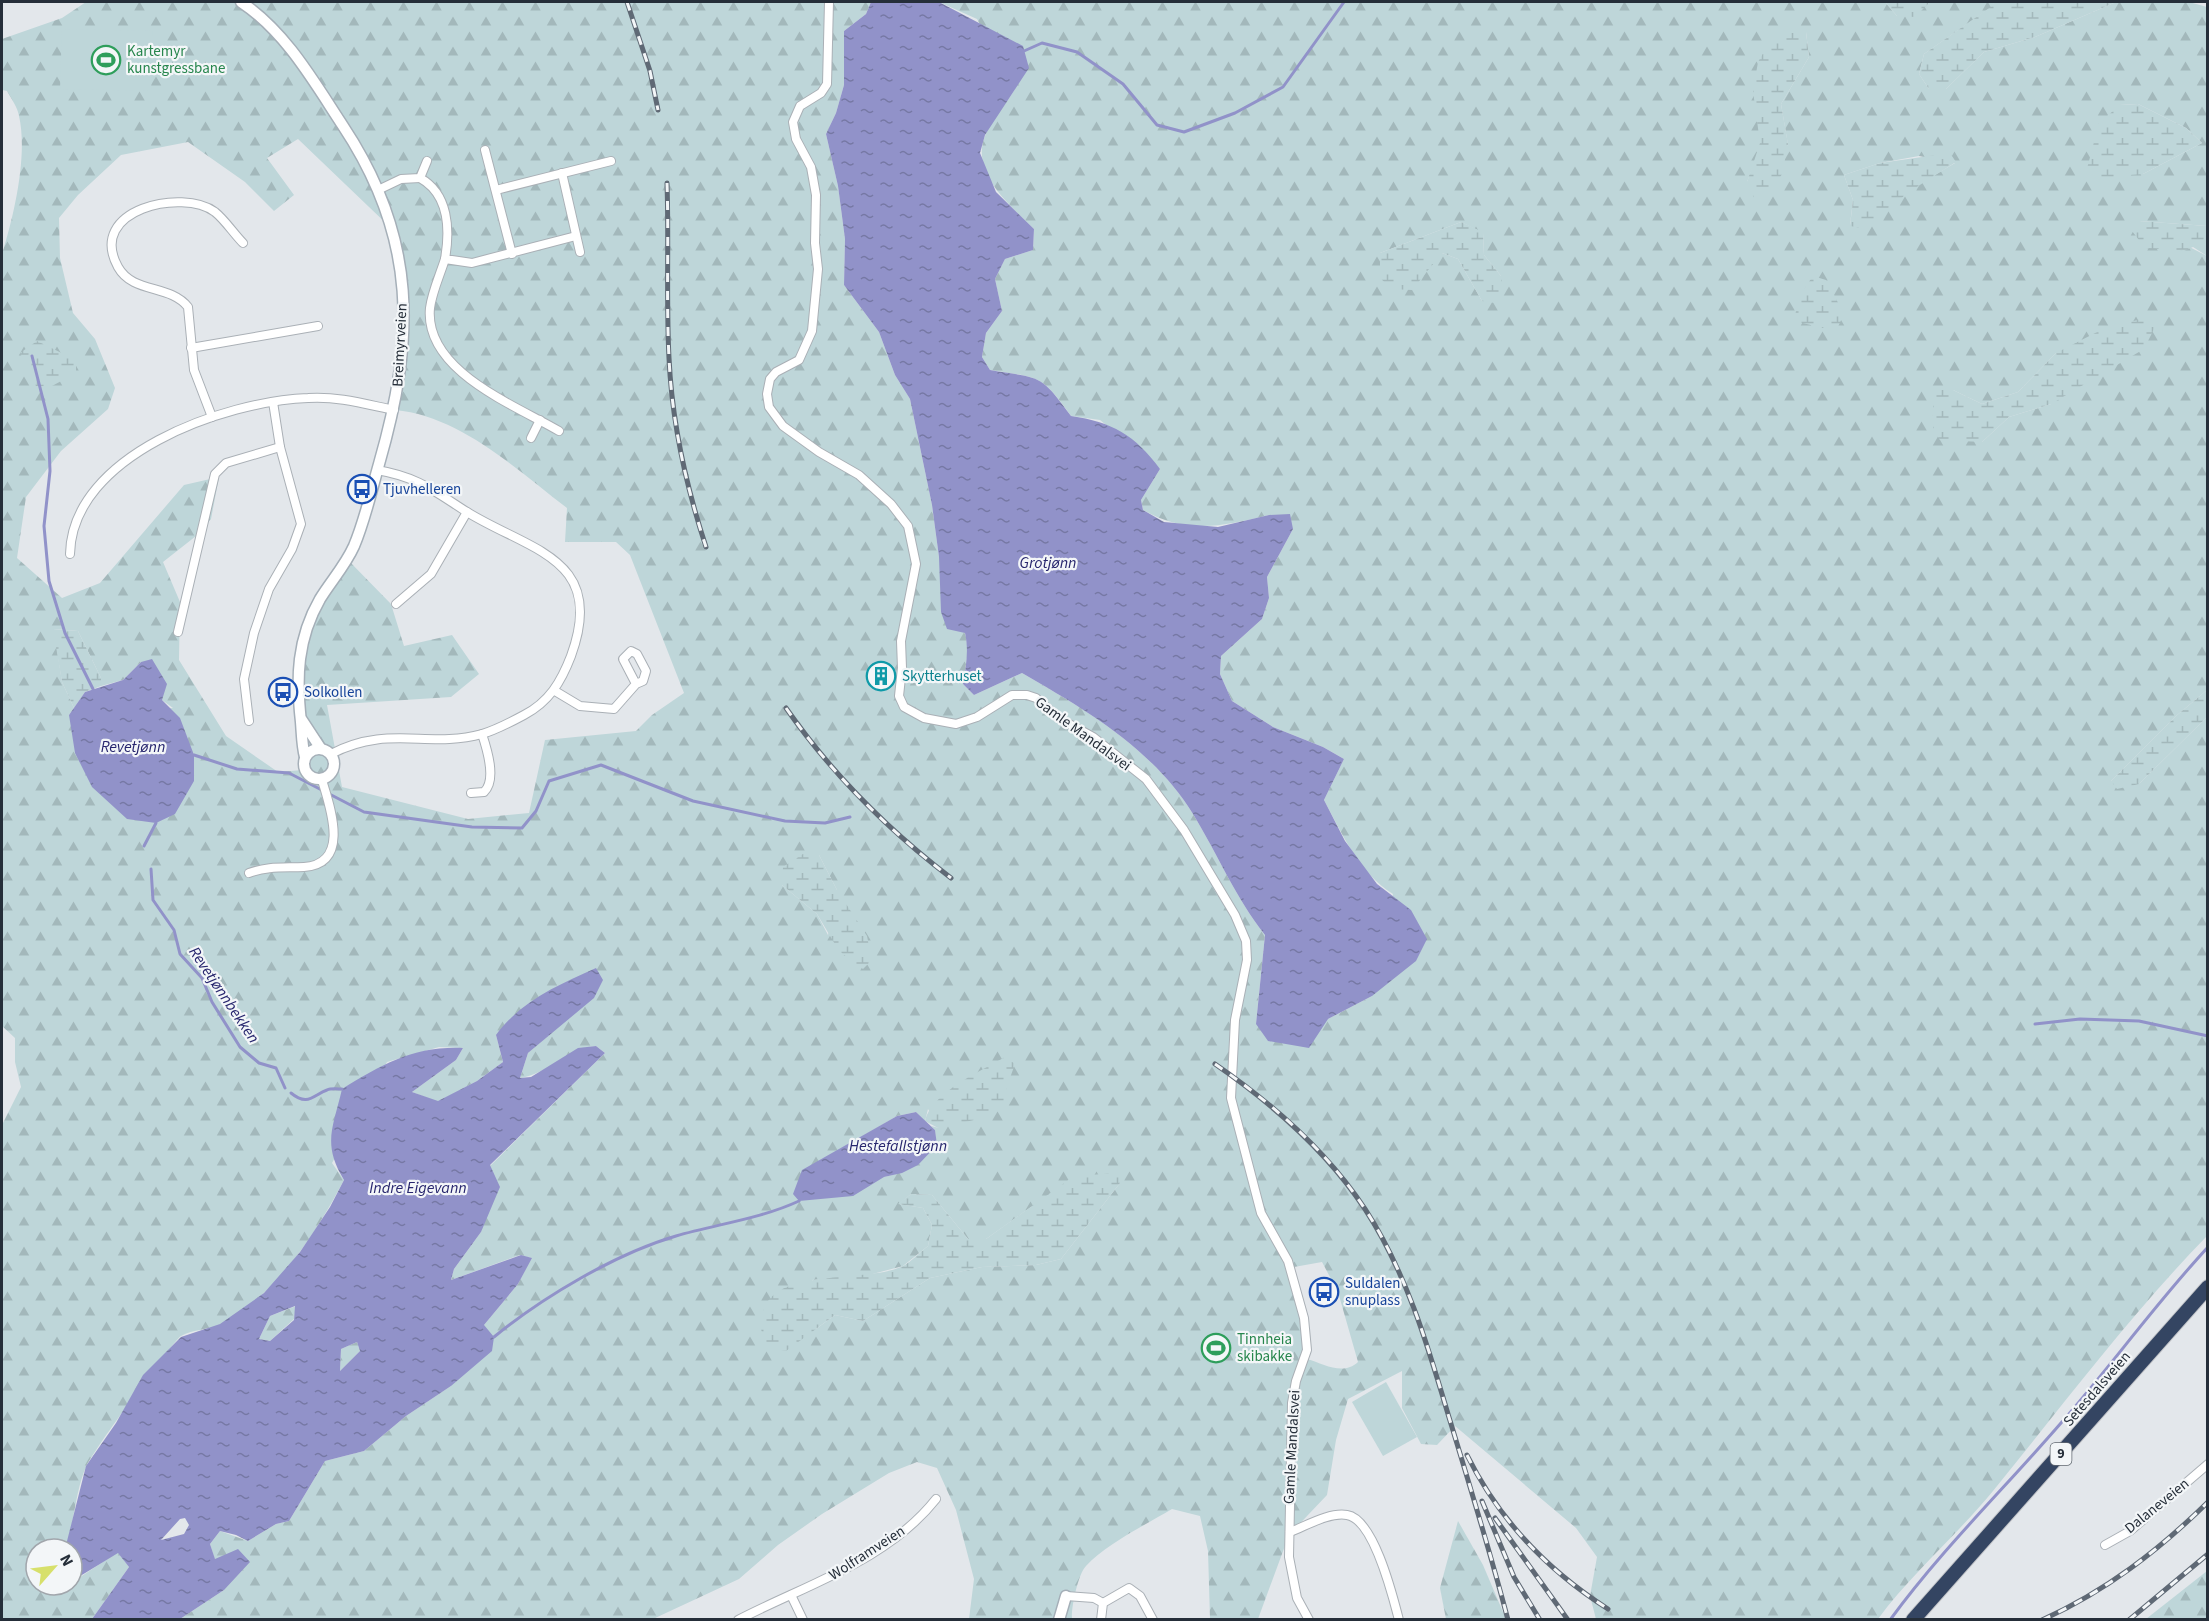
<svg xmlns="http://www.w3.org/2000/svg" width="2209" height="1621" viewBox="0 0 2209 1621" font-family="'Source Sans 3',sans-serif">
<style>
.forest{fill:url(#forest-firs);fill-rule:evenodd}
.wetland{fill:url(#wetland-marsh)}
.garden{fill:#bed6d9}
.water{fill:url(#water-ripples);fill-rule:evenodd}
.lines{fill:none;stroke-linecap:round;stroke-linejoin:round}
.stream{stroke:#9192c9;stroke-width:3}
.street-casing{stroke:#aab0b6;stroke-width:10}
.secondary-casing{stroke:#a5afb8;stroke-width:13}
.highway-casing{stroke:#c2c4c8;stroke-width:16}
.street{stroke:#fff;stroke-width:8}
.secondary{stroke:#fff;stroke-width:10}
.highway{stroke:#344562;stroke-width:14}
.rail-casing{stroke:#5f6975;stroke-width:5}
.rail{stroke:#f3f6f8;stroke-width:3;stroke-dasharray:9;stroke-linecap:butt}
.labels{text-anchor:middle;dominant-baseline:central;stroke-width:4.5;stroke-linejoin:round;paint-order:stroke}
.shield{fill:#f3f6f8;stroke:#636a72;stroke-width:1.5}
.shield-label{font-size:14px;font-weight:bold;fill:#252e39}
.leisure-label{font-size:15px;fill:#27864d;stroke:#f3f6f8;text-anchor:start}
.street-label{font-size:15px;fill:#252e39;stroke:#f3f6f8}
.transit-label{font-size:15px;fill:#164399;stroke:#f3f6f8;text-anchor:start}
.culture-label{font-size:15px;fill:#0d838f;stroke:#f3f6f8;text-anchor:start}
.water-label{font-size:16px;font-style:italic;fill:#27266e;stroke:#f3f6f8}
</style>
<defs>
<pattern id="forest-firs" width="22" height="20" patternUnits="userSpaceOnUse" patternTransform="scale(1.5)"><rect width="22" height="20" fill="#bed6d9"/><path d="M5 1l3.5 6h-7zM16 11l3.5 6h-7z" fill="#a3b8bb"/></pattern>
<pattern id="wetland-marsh" width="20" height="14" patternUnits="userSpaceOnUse" patternTransform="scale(1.5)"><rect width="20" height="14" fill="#bed6d9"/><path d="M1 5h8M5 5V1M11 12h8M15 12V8" fill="none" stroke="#a3b8bb"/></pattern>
<pattern id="water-ripples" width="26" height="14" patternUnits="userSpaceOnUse" patternTransform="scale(1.5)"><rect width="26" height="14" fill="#9192c9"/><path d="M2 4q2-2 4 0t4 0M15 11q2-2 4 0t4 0" fill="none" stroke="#7678a4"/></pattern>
</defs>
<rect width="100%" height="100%" fill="#e3e7eb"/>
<g class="forest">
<path d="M 86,2 L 871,2 L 866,14 L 844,31 L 844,85 L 836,113 L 826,134 L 838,186 L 845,239 L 844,285 L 879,332 L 895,375 L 910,399 L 932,505 L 939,557 L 966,637 L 968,651 L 963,684 L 974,695 L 1022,673 C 1086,710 1153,749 1193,814 C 1218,855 1235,897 1265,935 L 1256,1024 L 1328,1019 L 1372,996 L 1393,894 C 1360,874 1342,834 1324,800 L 1344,759 L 1323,747 L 1273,727 L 1232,701 L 1220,674 L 1221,656 L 1262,619 L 1269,598 L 1267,577 L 1293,529 L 1269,515 C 1223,526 1187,535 1143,510 L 1141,500 L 1160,469 L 1100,420 L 1071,416 C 1041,374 1040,378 990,370 L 982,357 L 986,333 L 1002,311 L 995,279 L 1005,259 L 1033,250 L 1034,229 C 1011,206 970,173 985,136 C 991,120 1006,104 1015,89 L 977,19 L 939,2 L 1885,2 L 1897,16 L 1928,4 L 1928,2 L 1994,2 L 1993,6 L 1924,54 L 1919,74 L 1929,89 L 1946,89 L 1984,52 L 2035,37 L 2116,2 L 2189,2 L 2207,7 L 2207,226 L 2139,221 L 2207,256 L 2207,690 L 2176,716 L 2111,781 L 2139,784 L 2207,717 L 2207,1236 C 2130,1315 2063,1405 1993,1491 C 1956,1536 1912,1573 1878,1619 L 1596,1619 L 1590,1596 L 1597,1557 L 1576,1528 L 1455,1426 L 1437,1445 L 1421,1444 L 1402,1408 L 1402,1371 L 1348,1399 L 1336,1440 L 1327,1495 L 1289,1535 L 1258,1619 L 1210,1619 L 1208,1551 L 1200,1516 L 1172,1509 C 1147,1524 1106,1544 1086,1566 C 1078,1574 1071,1608 1072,1619 L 969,1619 L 974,1579 L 956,1510 L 937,1468 L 917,1462 L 889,1473 L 822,1514 L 778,1545 L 739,1579 L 653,1619 L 180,1619 L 224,1590 L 210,1544 L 220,1531 L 248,1541 L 276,1524 L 289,1521 L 325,1461 L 364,1451 L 406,1416 L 451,1386 L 484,1325 L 518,1284 L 531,1258 L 520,1255 L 451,1280 L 454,1269 L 481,1232 L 490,1166 L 605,1053 L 596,1046 C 564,1049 549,1074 520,1078 L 528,1053 L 551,1033 L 496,1035 L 503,1062 L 477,1081 L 438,1102 L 412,1092 L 456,1060 L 463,1048 L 439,1047 L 387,1062 L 332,1163 L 344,1180 C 315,1235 277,1294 221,1324 C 209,1330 193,1329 181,1336 C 172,1342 94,1450 87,1465 C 75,1489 75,1523 65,1549 L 36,1549 L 36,1585 L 51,1585 L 50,1589 L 56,1593 L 118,1552 L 129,1567 L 92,1619 L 2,1619 L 2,1125 L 21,1087 L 15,1062 L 15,1038 L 2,1026 L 2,254 C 14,216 28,155 19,116 C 18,108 11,98 7,91 L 2,90 L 2,39 L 62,18 ZM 1806,32 L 1809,57 L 1781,104 L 1788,145 L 1747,182 ZM 2138,104 L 2186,128 L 2202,143 L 2143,174 L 2120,105 ZM 298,139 L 392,229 L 406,315 L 395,410 C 460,416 516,469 567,508 L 565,542 L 616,542 L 630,555 L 684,693 L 652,715 L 636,731 L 545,740 L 529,813 L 468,819 L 342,787 L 327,705 L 451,697 L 479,674 L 452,635 L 404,646 L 391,604 L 347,559 L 314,608 L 298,657 L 303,770 L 278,772 L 226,736 L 179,660 L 180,602 L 163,562 L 196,536 L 211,519 L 219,477 L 184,485 L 100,583 L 62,598 L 17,558 L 26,497 L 61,451 L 108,409 L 115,388 L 95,339 L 73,313 L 60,258 L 59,218 L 78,195 L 121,155 L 188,142 L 245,182 L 274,211 L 294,195 L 267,158 ZM 1919,156 L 1955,163 L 1850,225 L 1853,200 L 1844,175 L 1880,163 ZM 1461,222 L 1483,233 L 1484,255 L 1501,276 L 1482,301 L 1458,259 L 1442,253 L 1380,253 ZM 2056,353 L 2051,404 L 2009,417 L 1982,442 L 1953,390 L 1982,404 L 2018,392 ZM 54,629 L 78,631 L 101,678 L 101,686 L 123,680 L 141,662 L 162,700 L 173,708 L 69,715 L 74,708 L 62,682 ZM 819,855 L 837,890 L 828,935 L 817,914 L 782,885 ZM 928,1109 L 939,1128 L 931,1126 L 935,1130 L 936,1145 C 920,1163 908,1172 884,1177 L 851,1143 L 897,1116 L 916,1112 L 925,1121 ZM 1120,1183 L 1061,1259 L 1036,1265 L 982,1267 L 930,1278 L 863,1321 L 835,1315 L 816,1329 L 812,1280 L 865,1276 L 903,1266 L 928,1246 L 932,1225 L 923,1208 L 899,1204 L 911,1194 L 932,1195 L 968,1239 L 986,1239 L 1031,1207 ZM 1322,1262 L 1338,1292 L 1358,1362 C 1343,1376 1324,1364 1307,1359 L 1294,1267 Z"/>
<path d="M 296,1306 L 294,1319 L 270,1341 L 259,1339 L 270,1316 Z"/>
<path d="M 357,1342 L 360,1351 L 340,1371 L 341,1349 Z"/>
<path d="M 1458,1521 L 1483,1565 L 1506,1619 L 1446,1619 L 1440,1588 Z"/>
<path d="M 2207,1571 L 2207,1619 L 2146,1619 Z"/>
</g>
<g class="wetland">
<path d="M 1885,2 L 1928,2 L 1928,4 L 1915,17 L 1897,16 Z"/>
<path d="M 1994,2 L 2116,2 L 2035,37 L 1984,52 L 1946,89 L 1929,89 L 1919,74 L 1924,54 L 1992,6 Z"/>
<path d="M 1793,26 L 1806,32 L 1809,57 L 1781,104 L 1788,144 L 1782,174 L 1768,198 L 1754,198 L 1747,182 L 1760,143 L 1753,91 L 1758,62 L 1768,45 Z"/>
<path d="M 2138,104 L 2186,128 L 2202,143 L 2143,174 L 2084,180 L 2099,123 L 2120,105 Z"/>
<path d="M 1950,153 L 1956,162 L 1912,190 L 1862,228 L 1850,226 L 1853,200 L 1844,175 L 1880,163 Z"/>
<path d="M 2139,221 L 2207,226 L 2207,256 L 2193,247 L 2184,251 L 2145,248 L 2132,231 Z"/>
<path d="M 1461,222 L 1483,232 L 1484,255 L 1501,276 L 1504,292 L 1495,303 L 1482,301 L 1458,259 L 1442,253 L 1412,290 L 1392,289 L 1380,278 L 1380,253 Z"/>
<path d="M 1813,276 L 1826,280 L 1844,314 L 1836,331 L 1794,321 L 1799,296 Z"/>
<path d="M 2150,317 L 2156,325 L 2144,349 L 2051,404 L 2009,417 L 1982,442 L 1940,440 L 1933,428 L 1933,387 L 1953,390 L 1982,404 L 2018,392 L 2056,353 L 2105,328 Z"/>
<path d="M 37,341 L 76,360 L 76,373 L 52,386 L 36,386 L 20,353 Z"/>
<path d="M 53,629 L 78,631 L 101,678 L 101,686 L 85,692 L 74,708 L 62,682 Z"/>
<path d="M 2207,690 L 2207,717 L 2139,784 L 2117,789 L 2111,781 L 2176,716 Z"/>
<path d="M 803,854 L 819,855 L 837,890 L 867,936 L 872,960 L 863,969 L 839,951 L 817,914 L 782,885 L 783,867 Z"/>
<path d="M 1005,1057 L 1015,1064 L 1006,1089 L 1008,1102 L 992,1116 L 938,1128 L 925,1121 C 931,1093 981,1071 1005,1057 Z"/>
<path d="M 1118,1173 L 1120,1183 L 1061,1259 L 1036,1265 L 982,1267 L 930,1278 L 863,1321 L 835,1315 L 786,1351 L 768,1348 C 761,1335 760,1329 763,1314 C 771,1266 867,1284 903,1266 C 911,1262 920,1252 928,1246 L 932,1225 L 923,1208 L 898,1204 L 911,1194 L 932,1195 L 968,1239 L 986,1239 L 1074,1176 Z"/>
</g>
<g class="garden">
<path d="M 62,29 L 153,31 L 151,91 L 60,89 Z"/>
<path d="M 1386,1382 L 1417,1437 L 1383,1456 L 1352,1402 Z"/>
</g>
<g class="water">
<path d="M 871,2 L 939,2 L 1023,46 L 1029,68 L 985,135 L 980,153 L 996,192 L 1034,229 L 1033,250 L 1005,259 L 995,279 L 1002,311 L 986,333 L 982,357 L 990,370 C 1041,379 1039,372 1071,416 C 1112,422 1135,435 1160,469 L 1141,500 L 1143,510 L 1164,522 L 1218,527 L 1269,515 L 1290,514 L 1293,529 L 1267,577 L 1269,598 L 1262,619 L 1221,656 L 1220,674 L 1232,701 L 1273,727 L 1323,747 L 1344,759 L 1324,800 L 1345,841 L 1377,884 L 1411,910 L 1427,939 L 1416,961 L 1372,996 L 1328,1019 L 1309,1048 L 1268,1041 L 1256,1024 L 1265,935 C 1235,897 1218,855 1193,814 C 1153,749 1086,710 1022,673 L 974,695 L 963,684 C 966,666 969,651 965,633 L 947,629 L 941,612 L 939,557 L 932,505 L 910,399 L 895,375 L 879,332 L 844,285 L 845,239 L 838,186 L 826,134 L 836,113 L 844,85 L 844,31 L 866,14 Z"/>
<path d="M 152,659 L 167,684 L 162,700 L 180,718 L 194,755 L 194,781 L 175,814 L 156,823 L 127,819 L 92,787 L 75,753 L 69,715 L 85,692 L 123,680 L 141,662 Z"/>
<path d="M 596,968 L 603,980 L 594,998 L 528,1053 L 520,1078 L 531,1077 L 578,1048 L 596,1046 L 605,1053 L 490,1165 L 500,1187 L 481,1232 L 454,1269 L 451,1280 L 521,1255 L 532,1258 L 518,1284 L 484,1325 L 494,1337 L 492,1351 L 451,1386 L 406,1416 L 364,1451 L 325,1461 L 289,1521 L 276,1524 L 248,1541 L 236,1535 L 220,1531 L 210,1544 L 215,1559 L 238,1549 L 250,1562 L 224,1590 L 180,1619 L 92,1619 L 129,1567 L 118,1553 L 72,1581 L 72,1549 L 65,1549 L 86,1466 L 116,1423 L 143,1375 L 181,1337 L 220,1324 L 264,1293 L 300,1252 L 330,1207 L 344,1180 C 322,1144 333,1128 342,1089 C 383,1064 414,1046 463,1048 L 456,1060 L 412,1092 L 438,1101 L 477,1081 L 503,1062 L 496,1035 C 521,1001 558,985 596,968 ZM 295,1306 L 294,1320 L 270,1341 L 259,1339 L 270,1316 ZM 357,1342 L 360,1351 L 340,1371 L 341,1349 ZM 185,1518 L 189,1525 L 184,1534 L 161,1540 L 180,1519 Z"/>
<path d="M 916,1112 L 935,1130 L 937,1145 L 918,1165 L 902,1173 L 884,1177 L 853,1196 L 799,1201 L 793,1194 L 802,1170 L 897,1116 Z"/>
</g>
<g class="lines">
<g class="stream">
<path d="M 1024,51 L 1042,43 L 1077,52 L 1123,84 L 1157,125 L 1184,132 L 1235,113 L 1283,87 L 1344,2"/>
<path d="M 32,356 L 48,419 L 50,471 L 44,526 L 49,581 L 65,633 L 93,689"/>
<path d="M 194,755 L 237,769 L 289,773 L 364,812 L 472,827 L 522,828 L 536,811 L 549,781 L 601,765 L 693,801 L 785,821 L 825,823 L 850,817"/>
<path d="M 144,846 L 156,823"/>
<path d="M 151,869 L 153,900 L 174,930 L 180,954 L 202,978 L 212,1002 L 240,1047 L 259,1063 L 276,1068 L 285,1088"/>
<path d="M 2035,1024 L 2080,1019 L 2139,1021 L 2208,1036"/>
<path d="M 291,1093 C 308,1107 313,1095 327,1090 C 331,1088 338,1089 342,1089"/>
<path d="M 494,1337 C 543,1297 615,1254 676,1236 C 717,1224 760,1219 799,1201"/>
<path d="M 1890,1620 C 1942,1549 2004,1489 2061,1423 C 2111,1366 2156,1303 2208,1247"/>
</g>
<g class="street-casing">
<g id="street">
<path d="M 829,2 L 827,84 L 821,93 L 800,106 L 793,122 L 796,139 L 811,167 L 816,195 L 815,243 L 818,269 L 812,331 L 799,360 L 776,372 L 770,379 L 767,394 L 769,407 L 783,426 L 819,452 L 859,475 L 891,504 L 908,526 L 916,564 L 901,641 L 902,668 L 899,696 L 904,707 L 924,718 L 956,724 L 977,717 L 1012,695 L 1027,695 L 1036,698 L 1060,719 L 1093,737 L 1146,779 L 1184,830 L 1235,915 L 1246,941 L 1247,960 L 1235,1020 L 1231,1098 L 1261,1213 L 1288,1261 L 1304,1318 L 1307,1350 L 1296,1381 L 1292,1403 L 1289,1557 L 1297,1598 L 1309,1620"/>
<path d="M 485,150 L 512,254"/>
<path d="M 562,173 L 580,252"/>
<path d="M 420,178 C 449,194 450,230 445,259 L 472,263 L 576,236"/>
<path d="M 378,190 L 401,179 L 420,178 L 427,161"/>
<path d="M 496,190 L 611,161"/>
<path d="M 445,259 C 440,275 432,292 430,308 C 424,371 515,405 559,431"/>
<path d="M 191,348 L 318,326"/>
<path d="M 212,417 L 194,370 L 188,307 C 170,284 133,294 118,267 C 86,209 183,188 215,212 C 225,220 234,234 243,243"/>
<path d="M 531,438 L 540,420"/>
<path d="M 70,554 C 72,455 225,401 308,398 C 338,396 365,404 394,410"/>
<path d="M 396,604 L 431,574 L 467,512"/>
<path d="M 178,632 L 215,474 L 226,463 L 280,447"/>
<path d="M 555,691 L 580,706 L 614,709 L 636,684 L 643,681 L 646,671 L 637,654 L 631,651 L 623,659 L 636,684"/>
<path d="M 249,721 L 244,679 L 254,633 L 269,589 L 292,549 L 301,524 L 280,447 L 273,402"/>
<path d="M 331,754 C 388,724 428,749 482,734 C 496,730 511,722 524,715 C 549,702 561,682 571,656 C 607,558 530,551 467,512 C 434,491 418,477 377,470"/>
<path d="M 471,793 L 484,792 C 497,780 487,749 482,734"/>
<path d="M 249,873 C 268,866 284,868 304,867 C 351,864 330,807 322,780"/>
<path d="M 1290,1532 C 1306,1526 1329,1512 1347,1515 C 1374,1519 1393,1597 1399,1620"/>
<path d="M 2105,1545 L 2130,1531 L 2208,1464"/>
<path d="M 791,1595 L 803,1620"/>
<path d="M 1066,1596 L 1094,1598 L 1103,1603"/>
<path d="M 738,1620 C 805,1585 887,1561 936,1499"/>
<path d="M 1101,1620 L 1103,1603 L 1129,1588 L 1140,1596 L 1153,1620"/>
</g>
</g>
<g class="secondary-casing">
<g id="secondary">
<path d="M 241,2 C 286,32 314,82 343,126 C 418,239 415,339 379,464 C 371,492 365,520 354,546 C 345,566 331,581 320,599 C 297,639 296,678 301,722 C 302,734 302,746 305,757"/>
<path d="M 302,720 L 321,749"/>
<circle cx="319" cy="764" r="15"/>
<path d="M 1059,1620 L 1066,1596"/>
</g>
</g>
<g class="highway-casing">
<path id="highway" d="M 1913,1620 L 2208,1287"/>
</g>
<use href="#street" class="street"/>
<use href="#secondary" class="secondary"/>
<use href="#highway" class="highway"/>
<g class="rail-casing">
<g id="rail">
<path d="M 627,2 L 650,71 L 658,110"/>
<path d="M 667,183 C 669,241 666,300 669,358 C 672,423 686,486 706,547"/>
<path d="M 786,708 C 832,774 887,829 951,878"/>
<path d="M 1215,1064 C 1273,1104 1326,1150 1365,1209 C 1406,1272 1427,1343 1448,1414 C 1469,1483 1490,1551 1508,1620"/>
<path d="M 1467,1455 C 1499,1520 1547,1570 1608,1609"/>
<path d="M 1482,1501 L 1514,1577 L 1540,1620"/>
<path d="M 1495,1518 L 1568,1620"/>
<path d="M 2042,1620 C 2106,1591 2158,1551 2208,1502"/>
<path d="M 2129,1620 L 2208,1554"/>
</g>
</g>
<use href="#rail" class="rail"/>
</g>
<defs>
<g id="stadium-ring" transform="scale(1.5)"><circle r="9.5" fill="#f3f6f8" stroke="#2e9e5b" stroke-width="1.5"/><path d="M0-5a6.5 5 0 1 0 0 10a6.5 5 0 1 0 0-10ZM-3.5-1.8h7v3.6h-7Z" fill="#2e9e5b"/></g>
<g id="bus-ring" transform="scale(1.5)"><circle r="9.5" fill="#f3f6f8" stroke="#1a4fb4" stroke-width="1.5"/><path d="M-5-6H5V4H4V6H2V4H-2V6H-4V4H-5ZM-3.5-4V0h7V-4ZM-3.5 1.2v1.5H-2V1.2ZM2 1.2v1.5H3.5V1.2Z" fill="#1a4fb4"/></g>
<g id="building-ring" transform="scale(1.5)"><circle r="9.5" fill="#f3f6f8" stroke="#0f9aa8" stroke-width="1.5"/><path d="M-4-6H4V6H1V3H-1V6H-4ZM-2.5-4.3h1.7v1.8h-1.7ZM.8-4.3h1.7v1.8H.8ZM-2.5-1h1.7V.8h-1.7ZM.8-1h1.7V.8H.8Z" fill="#0f9aa8"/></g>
</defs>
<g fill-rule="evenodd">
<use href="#stadium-ring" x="106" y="60"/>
<use href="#bus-ring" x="362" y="489"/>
<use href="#building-ring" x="881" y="676"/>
<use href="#bus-ring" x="283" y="692"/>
<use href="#bus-ring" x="1324" y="1292"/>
<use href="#stadium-ring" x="1216" y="1348"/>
</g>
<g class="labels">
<rect class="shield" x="2050.5" y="1443" width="21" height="22" rx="4.5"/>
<g class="shield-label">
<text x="2061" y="1454">9</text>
</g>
<g class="leisure-label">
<text x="127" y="51">Kartemyr<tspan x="127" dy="17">kunstgressbane</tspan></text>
<text x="1237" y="1339">Tinnheia<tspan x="1237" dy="17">skibakke</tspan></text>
</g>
<g class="street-label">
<text transform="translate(400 345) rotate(-87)">Breimyrveien</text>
<text transform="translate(1083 734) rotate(36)">Gamle Mandalsvei</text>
<text transform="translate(2097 1389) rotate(-49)">Setesdalsveien</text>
<text transform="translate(1292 1447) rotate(-87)">Gamle Mandalsvei</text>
<text transform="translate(2157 1506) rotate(-39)">Dalaneveien</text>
<text transform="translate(867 1553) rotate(-33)">Wolframveien</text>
</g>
<g class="transit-label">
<text x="383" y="489">Tjuvhelleren</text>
<text x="304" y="692">Solkollen</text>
<text x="1345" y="1283">Suldalen<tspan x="1345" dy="17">snuplass</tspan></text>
</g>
<g class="culture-label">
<text x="902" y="676">Skytterhuset</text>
</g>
<g class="water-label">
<text x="1048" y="563">Grotjønn</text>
<text x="133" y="747">Revetjønn</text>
<text transform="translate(224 995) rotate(56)">Revetjønnbekken</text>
<text x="898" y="1146">Hestefallstjønn</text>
<text x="418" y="1188">Indre Eigevann</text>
</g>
</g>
<rect width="2209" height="1621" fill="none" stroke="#252e39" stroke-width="6"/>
<g transform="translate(54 1567) rotate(62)"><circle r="28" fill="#f3f6f8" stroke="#a1a6ac" stroke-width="1.5"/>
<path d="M0-4.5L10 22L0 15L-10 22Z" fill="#d7e06b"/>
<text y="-9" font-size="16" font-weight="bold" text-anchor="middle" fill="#252e39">N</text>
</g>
</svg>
